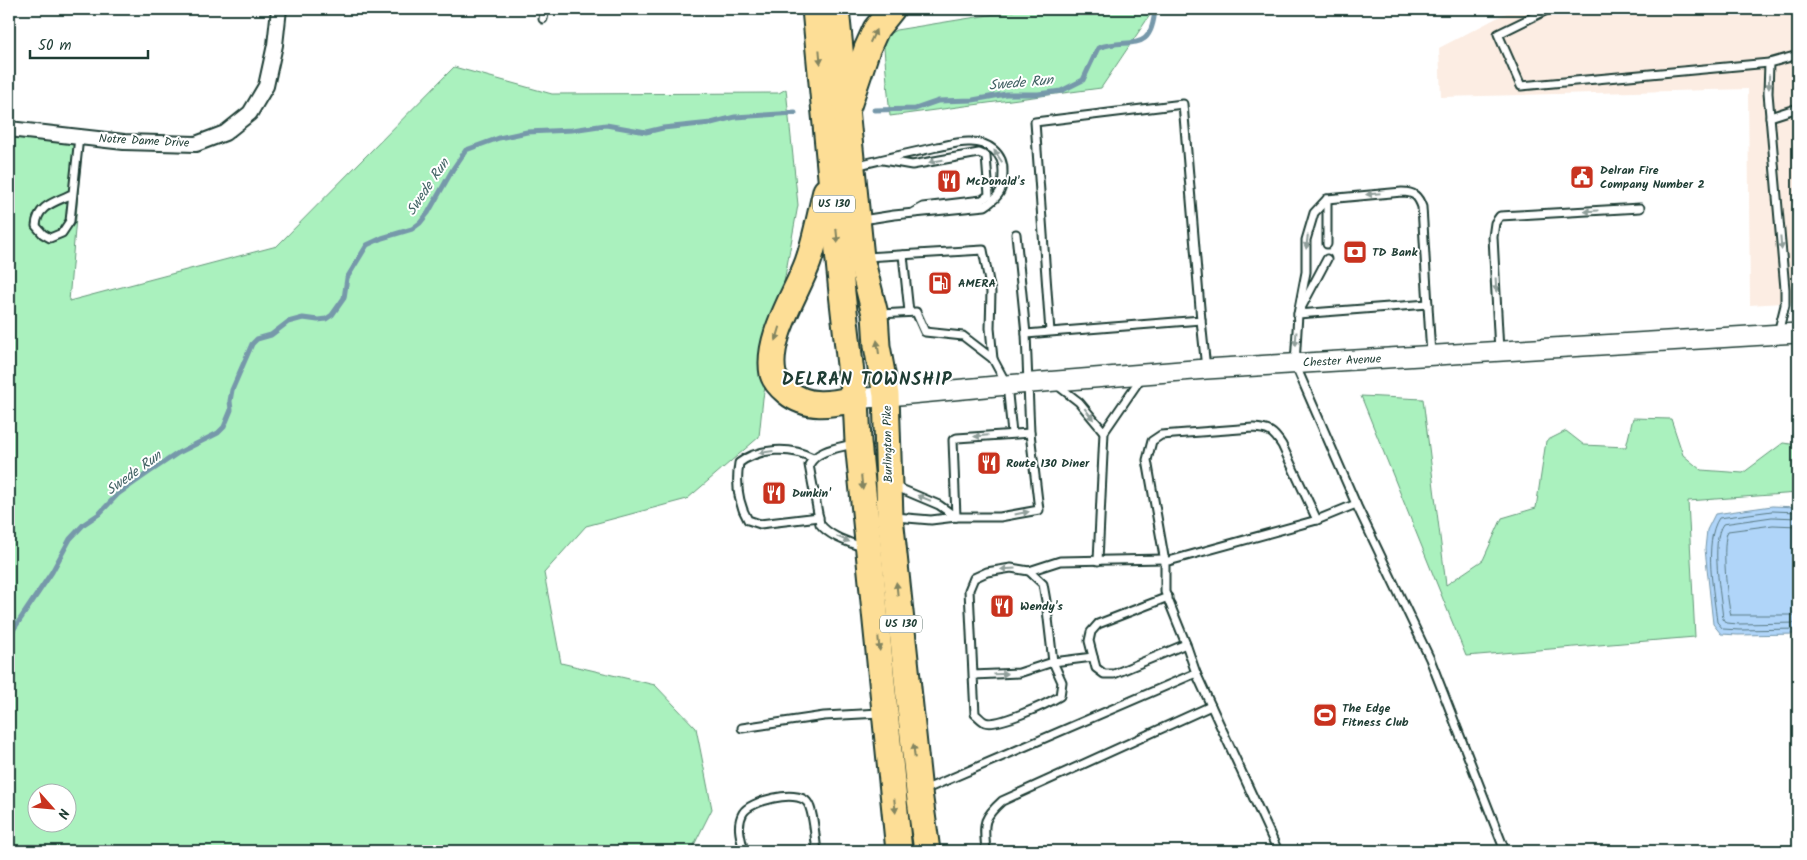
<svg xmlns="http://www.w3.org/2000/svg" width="1807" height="860" viewBox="0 0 1807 860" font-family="Kalam,sans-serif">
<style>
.built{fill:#fcede3}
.green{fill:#aaf1be;stroke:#649779;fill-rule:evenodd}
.water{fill:#b0d5f9;stroke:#7698aa}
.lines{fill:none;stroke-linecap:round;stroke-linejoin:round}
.shore{stroke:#597a83;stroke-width:1}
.stream{stroke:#7698aa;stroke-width:5}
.lane-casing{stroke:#1f3d34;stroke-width:11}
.street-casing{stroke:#1f3d34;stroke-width:18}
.secondary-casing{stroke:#1f3d34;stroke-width:22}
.highway-casing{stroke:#1f3d34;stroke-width:29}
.lane{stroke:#fff;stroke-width:7}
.street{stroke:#fff;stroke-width:14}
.secondary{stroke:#fff;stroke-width:19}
.highway{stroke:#fdde96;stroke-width:25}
.oneway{fill:#838560}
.oneway2{fill:#8f9e9a}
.labels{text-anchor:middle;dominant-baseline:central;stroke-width:4;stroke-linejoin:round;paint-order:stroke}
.shield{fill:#fff;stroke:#627771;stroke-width:1}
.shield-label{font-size:11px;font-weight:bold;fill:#1f3d34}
.street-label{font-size:12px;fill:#1f3d34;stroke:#fff}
.poi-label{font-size:12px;font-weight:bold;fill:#1f3d34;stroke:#fff;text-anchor:start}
.water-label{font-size:14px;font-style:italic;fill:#436365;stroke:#fff}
.district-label{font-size:18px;font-weight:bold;letter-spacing:1px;fill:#1f3d34;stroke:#fff}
</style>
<rect width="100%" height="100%" fill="#fff"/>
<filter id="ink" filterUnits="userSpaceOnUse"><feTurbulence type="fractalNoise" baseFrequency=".02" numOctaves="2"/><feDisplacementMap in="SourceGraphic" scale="10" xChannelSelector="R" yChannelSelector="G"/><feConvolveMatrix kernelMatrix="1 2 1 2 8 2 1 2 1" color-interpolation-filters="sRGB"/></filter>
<g filter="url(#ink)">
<path class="built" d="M 1514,9 L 1798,9 L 1798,302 L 1750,305 L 1748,89 L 1441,97 L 1439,48 Z"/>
<g class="green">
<path d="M 1014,9 L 1154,9 L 1101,88 L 890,116 L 883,37 L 896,30 L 1014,11 Z"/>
<path d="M 454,67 L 552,94 L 779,93 L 786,89 L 798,205 L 763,398 L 759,437 L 687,499 L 586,526 L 544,573 L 561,663 L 655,685 L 696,728 L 712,809 L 691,851 L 9,851 L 9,127 L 83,134 L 69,301 L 277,246 ZM 38,792 L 68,792 L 68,822 L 38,822 Z"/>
<path d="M 1361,396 L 1423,399 L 1446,585 L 1483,560 L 1502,518 L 1536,508 L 1546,441 L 1566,431 L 1584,445 L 1626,447 L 1633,418 L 1671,419 L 1683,455 L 1701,470 L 1743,473 L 1783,443 L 1798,445 L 1798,493 L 1688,501 L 1695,637 L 1466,656 Z"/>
</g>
<path class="water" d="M 1772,506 L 1798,507 L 1798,634 L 1738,635 L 1721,634 L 1713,624 L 1705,549 L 1707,530 L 1715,514 Z"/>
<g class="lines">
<g class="shore">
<path d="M 1798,512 L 1772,511 L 1719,518 C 1703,542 1714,594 1717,622 L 1723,629 L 1739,630 L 1798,629"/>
<path d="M 1798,518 L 1772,517 L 1723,524 C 1710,542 1721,596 1723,619 L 1726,623 L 1739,624 L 1798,623"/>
<path d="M 1798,526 L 1773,525 L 1728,531 C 1721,542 1727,601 1731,615 L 1798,615"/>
</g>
<g class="stream">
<path d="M 874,110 L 915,109 L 938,101 L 973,100 L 1006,94 L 1038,94 L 1061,91 L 1083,80 L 1098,48 C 1129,36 1151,57 1155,9"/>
<path d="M 9,636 L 52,572 L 70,539 L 84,524 L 99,514 L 118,494 L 148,473 L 178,453 L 218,433 L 224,427 L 231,410 L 230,401 L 232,390 L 252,344 L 257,339 L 271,335 L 288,322 L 303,318 L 318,320 L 326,319 L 332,315 L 344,298 L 347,278 L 367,245 L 382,238 L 412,229 L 420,223 L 428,213 L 453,169 L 466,150 L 499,138 L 527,132 L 572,130 L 606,125 L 646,132 L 663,128 L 711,123 L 735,117 L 795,113"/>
</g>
<g class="lane-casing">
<g id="lane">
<path d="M 1549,9 L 1498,34 L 1521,86 L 1769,63"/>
<path d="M 543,19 L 545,9"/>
<path d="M 1770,117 L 1798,108"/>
<path d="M 883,160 L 912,165 L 979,153 L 986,156 L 989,195 L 982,200 L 923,207 L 914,212"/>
<path d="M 855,166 C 882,159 910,153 937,147 C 948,145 960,141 971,142 C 988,142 1004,153 1003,172 C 1003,189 1001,196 985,206 L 894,215 L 862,220"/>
<path d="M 72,194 C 56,202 37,205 36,226 L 43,234 L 50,238 L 62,233 L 70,221 L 79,137"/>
<path d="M 1327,199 L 1327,244"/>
<path d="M 903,255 L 909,312"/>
<path d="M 866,257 L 983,250 L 991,292 L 990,328 L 993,359"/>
<path d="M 1301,308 L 1327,259"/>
<path d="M 880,314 L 916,312 L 925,332 L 963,336 L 993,359 L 1007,385 L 1012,433"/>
<path d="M 1298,314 L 1428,304"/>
<path d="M 1201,320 L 1206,369"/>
<path d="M 1778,333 L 1785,305 L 1785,289 L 1768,93 L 1769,63 L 1798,55"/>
<path d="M 1026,334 L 1050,332 L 1201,320 L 1183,104 L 1035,122 L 1050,332"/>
<path d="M 1499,351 L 1493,237 L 1495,223 L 1500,216 L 1640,208"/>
<path d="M 1057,385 L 1079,402 L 1104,432 L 1141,378"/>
<path d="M 853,444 C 838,448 817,450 809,465 L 820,524 C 830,537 849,542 864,548"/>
<path d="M 813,458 C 790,446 759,448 739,463 C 736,482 738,503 748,520 L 760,524 L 819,517"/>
<path d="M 894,486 L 939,505 L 956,517"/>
<path d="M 1356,504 L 1430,659 L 1505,851"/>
<path d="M 895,517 L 931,520 L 956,517 L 1000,517 L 1039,510 L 1030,433 L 1026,334 L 1016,234"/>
<path d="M 956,517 L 953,440 L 957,438 L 1030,433"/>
<path d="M 1098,561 L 1104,432"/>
<path d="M 1165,562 L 1147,460 L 1152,441 L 1161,435 L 1253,428 C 1269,429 1273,431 1282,445 L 1317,520"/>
<path d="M 1029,571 L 1060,561 L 1165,559"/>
<path d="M 1168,597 L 1098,624 L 1091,632 L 1089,641 L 1096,668 L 1104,674 L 1114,674 L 1186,644"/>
<path d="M 1196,673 L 1186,644 L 1165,592 L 1165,562 L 1317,520 L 1356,504 L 1295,364 L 1298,314 L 1306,272 L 1306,240 L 1314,213 L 1327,199 L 1402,192 C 1414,192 1418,196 1422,207 L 1431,355"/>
<path d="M 973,675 L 975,714 C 978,716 982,721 985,722 C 997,727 1047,704 1060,696 L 1062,682 L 1053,662 L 1046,601 L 1043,584 L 1029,571 L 1011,568 L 987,572 L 974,578 L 969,590 L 973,675 L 1019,673 L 1053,662 L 1093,657"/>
<path d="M 742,728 L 824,716 L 880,713"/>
<path d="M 924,790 L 1196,673 L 1278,851"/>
<path d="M 744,851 C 741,839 736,825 743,813 C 750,801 796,789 807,802 C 814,810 815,840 817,851"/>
<path d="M 986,851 C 984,824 981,820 1002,801 L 1211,706"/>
</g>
</g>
<g class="street-casing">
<path id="street" d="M 9,129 L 124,142 L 196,144 L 225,133 L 250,113 L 266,86 L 275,45 L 279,9"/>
</g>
<g class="secondary-casing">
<path id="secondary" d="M 856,399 L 1007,385 L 1206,369 L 1798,333"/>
</g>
<g class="highway-casing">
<g id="highway">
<path d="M 815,9 L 842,293 L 851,374 L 856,399 L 858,442 L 899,851"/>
<path d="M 836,9 L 861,258 L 875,314 L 877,346 L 886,395 L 890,517 L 919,792 L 927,851"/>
<path d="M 848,106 L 867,49 L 876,29 L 892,9"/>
<path d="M 826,191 C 820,215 816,239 808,262 C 796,295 766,338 773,374 C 775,381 781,387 787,392 C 808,409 831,404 856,399"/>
</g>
</g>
<use href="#lane" class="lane"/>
<use href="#street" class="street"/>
<use href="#secondary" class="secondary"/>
<use href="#highway" class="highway"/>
</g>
<defs><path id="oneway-solid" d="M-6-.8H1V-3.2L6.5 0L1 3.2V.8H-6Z" transform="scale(1.25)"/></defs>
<g class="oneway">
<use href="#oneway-solid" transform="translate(873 36) rotate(-65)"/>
<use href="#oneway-solid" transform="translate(820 57) rotate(85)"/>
<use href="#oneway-solid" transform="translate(837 236) rotate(84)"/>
<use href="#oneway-solid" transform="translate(778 334) rotate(107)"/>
<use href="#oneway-solid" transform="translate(878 347) rotate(-98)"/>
<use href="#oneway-solid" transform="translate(862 483) rotate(84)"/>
<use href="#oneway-solid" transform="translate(897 589) rotate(-96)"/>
<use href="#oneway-solid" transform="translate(879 644) rotate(84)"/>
<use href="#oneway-solid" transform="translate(914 751) rotate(-96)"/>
<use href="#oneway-solid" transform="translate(895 806) rotate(84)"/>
</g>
<g class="oneway2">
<use href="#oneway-solid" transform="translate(1769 82) rotate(91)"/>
<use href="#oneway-solid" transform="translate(998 156) rotate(-124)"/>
<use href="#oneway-solid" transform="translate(936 161) rotate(170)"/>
<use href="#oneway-solid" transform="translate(1373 194) rotate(175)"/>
<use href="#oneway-solid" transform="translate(1591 211) rotate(177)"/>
<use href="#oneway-solid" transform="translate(1307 242) rotate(97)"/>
<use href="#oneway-solid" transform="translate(1781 243) rotate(85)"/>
<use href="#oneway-solid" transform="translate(1496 285) rotate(87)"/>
<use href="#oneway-solid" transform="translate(1296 339) rotate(93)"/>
<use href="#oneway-solid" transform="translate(1089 414) rotate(52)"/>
<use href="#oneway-solid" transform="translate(981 436) rotate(175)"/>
<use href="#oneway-solid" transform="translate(766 452) rotate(172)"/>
<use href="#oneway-solid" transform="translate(924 498) rotate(-158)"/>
<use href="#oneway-solid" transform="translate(1022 513) rotate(-11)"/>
<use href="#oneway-solid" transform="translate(843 539) rotate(23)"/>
<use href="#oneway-solid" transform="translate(1008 569) rotate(177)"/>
<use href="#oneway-solid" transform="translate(1001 674) rotate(-2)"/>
</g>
</g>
<defs>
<g id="civic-square" transform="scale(1.25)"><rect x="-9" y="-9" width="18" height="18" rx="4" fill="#c8321e" stroke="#fff"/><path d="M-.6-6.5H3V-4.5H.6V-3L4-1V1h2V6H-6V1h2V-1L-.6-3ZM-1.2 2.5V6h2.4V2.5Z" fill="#fff"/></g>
<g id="restaurant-square" transform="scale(1.25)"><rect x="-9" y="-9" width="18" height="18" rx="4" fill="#c8321e" stroke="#fff"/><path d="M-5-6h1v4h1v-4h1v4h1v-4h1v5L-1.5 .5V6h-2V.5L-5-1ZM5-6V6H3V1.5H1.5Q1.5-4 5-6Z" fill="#fff"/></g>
<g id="bank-square" transform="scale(1.25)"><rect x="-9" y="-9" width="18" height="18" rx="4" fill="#c8321e" stroke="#fff"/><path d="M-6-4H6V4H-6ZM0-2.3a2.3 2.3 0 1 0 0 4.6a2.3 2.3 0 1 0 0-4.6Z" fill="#fff"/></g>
<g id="fuel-square" transform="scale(1.25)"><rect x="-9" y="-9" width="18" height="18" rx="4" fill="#c8321e" stroke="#fff"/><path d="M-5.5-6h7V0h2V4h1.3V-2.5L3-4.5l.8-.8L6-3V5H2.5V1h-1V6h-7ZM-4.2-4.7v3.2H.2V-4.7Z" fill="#fff"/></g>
<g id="stadium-square" transform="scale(1.25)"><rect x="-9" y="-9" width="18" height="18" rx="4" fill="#c8321e" stroke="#fff"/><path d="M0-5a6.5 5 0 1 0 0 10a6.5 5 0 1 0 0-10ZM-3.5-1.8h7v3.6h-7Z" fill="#fff"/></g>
</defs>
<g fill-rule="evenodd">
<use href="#civic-square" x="1582" y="177"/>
<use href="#restaurant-square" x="949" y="181"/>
<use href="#bank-square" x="1355" y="252"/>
<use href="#fuel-square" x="940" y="283"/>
<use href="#restaurant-square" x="989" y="463"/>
<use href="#restaurant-square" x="774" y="493"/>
<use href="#restaurant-square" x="1002" y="606"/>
<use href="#stadium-square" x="1325" y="715"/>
</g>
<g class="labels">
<g class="shield">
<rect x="813" y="195.5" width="42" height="17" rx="4"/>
<rect x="880" y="615.5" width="42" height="17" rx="4"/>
</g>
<g class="shield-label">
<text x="834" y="204">US 130</text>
<text x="901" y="624">US 130</text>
</g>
<g class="street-label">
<text transform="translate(144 141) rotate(3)">Notre Dame Drive</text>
<text transform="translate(1342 361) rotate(-3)">Chester Avenue</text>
<text transform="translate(888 444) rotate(-91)">Burlington Pike</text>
</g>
<g class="poi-label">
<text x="1600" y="170">Delran Fire<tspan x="1600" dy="14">Company Number 2</tspan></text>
<text x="966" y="181">McDonald's</text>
<text x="1372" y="252">TD Bank</text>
<text x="958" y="283">AMERA</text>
<text x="1006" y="463">Route 130 Diner</text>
<text x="792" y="493">Dunkin'</text>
<text x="1020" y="606">Wendy's</text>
<text x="1342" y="708">The Edge<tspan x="1342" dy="14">Fitness Club</tspan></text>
</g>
<g class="water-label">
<text transform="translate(1021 83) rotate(-5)">Swede Run</text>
<text transform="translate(428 187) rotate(-56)">Swede Run</text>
<text transform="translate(134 473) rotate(-36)">Swede Run</text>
</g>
<g class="district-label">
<text x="867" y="380">DELRAN TOWNSHIP</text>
</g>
</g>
<rect width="1807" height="860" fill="none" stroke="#fff" stroke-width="30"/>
<rect x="15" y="15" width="1777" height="830" fill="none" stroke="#1f3d34" stroke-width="2" filter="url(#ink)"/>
<g transform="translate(52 808) rotate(117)"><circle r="24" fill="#ffffff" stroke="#a5b1ae"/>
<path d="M0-4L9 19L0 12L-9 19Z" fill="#c8321e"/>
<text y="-8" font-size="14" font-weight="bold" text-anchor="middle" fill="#1f3d34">N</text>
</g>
<path d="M30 50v8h118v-8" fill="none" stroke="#1f3d34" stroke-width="2.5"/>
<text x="38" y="50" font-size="15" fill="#1f3d34" stroke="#ffffff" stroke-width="4" paint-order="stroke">50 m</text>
</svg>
